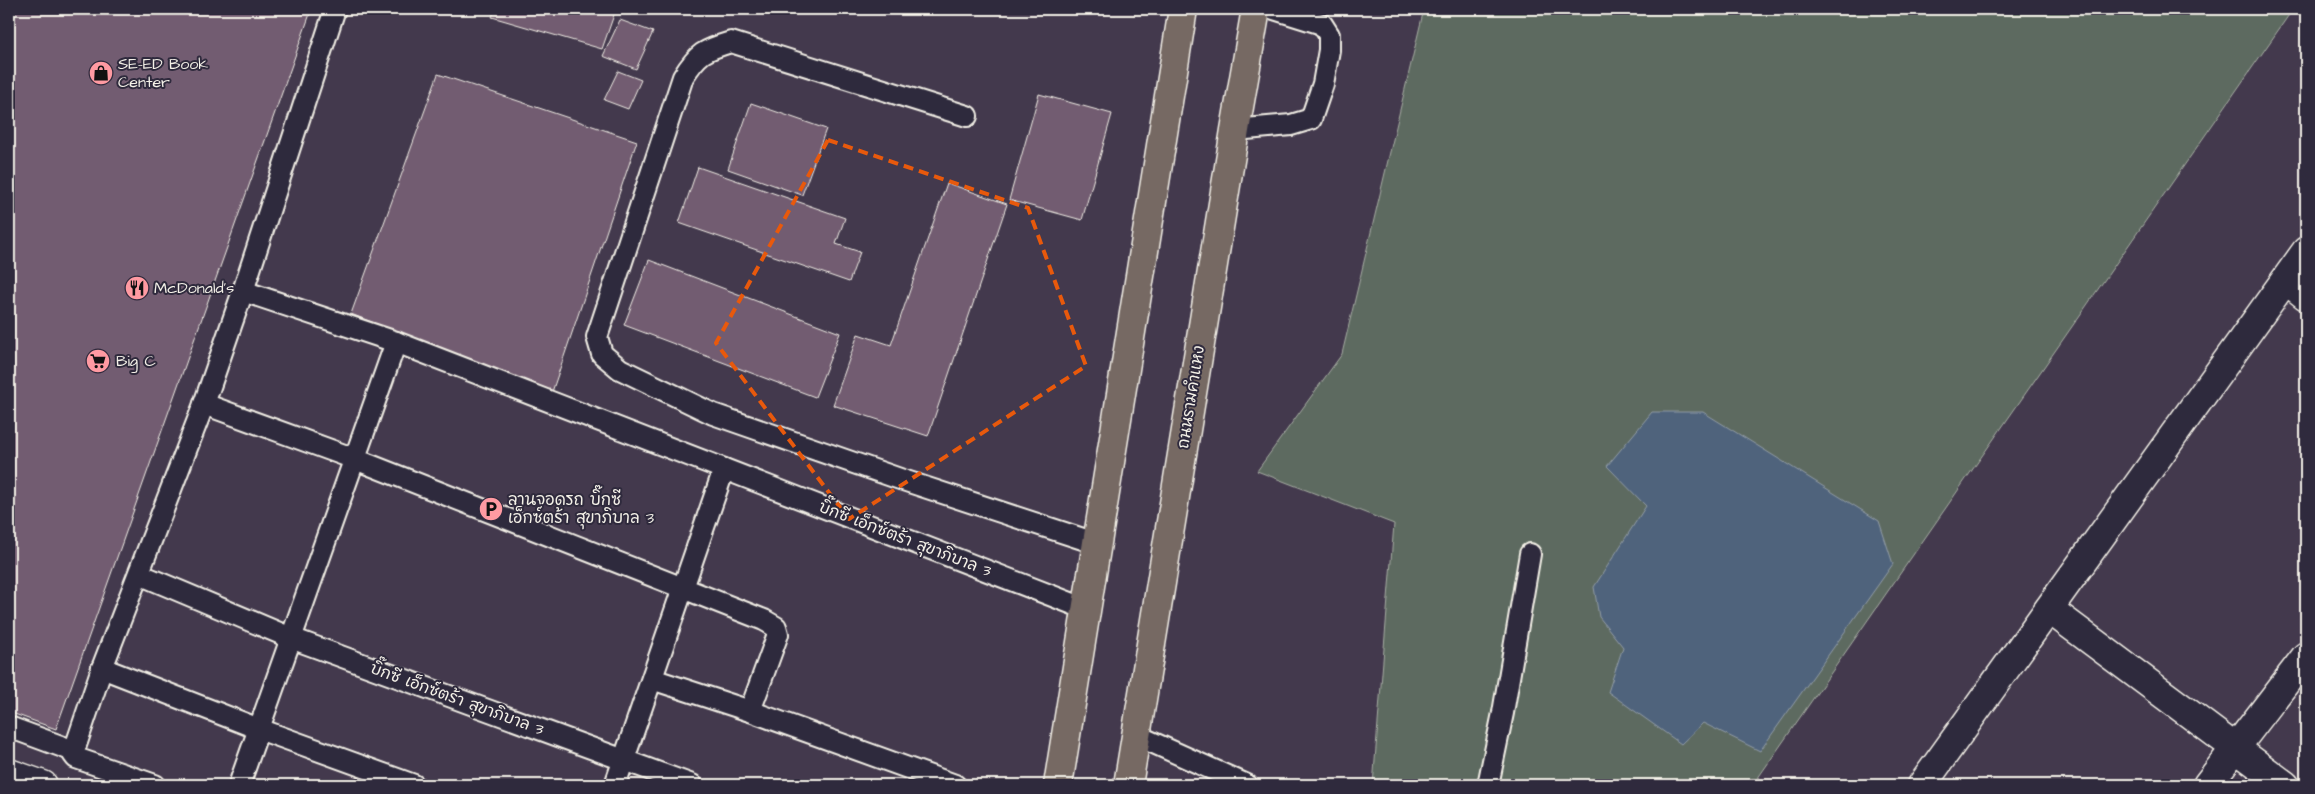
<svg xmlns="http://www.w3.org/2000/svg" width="2315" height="794" viewBox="0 0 2315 794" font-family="'Architects Daughter','Playpen Sans Thai',sans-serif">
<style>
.green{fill:#5d6b61;stroke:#a8aea4}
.water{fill:#50647c;stroke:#929ca7}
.building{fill:#725c71;stroke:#f4f1e8}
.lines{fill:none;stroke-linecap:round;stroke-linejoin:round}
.lane-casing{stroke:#f4f1e8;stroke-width:24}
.street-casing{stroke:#f4f1e8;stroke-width:31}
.primary-casing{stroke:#f4f1e8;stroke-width:31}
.lane{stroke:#2f2a3d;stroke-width:20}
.street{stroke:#2f2a3d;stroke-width:28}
.primary{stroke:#766964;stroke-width:28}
.marked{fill:none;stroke:#e8590c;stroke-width:4;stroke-dasharray:10 6;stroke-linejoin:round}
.labels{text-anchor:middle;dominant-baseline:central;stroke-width:4;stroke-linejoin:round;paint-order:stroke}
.poi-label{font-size:16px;fill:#f4f1e8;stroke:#2f2a3d;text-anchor:start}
.street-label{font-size:16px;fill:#f4f1e8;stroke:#2f2a3d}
</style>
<rect width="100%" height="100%" fill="#43394d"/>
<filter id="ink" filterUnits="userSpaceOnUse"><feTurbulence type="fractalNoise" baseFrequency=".02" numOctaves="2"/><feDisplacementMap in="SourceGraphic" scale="10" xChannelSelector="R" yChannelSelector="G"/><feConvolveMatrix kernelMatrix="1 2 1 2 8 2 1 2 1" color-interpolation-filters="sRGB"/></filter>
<g filter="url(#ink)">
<path class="green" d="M 1424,9 L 2293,9 L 1753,785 L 1373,785 L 1394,524 L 1257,471 L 1342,354 Z"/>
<path class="water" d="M 1652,412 L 1703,412 L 1879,521 L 1893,564 L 1760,751 L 1703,723 L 1681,744 L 1608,692 L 1623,647 L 1599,617 L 1594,587 L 1646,506 L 1607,466 Z"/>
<g class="building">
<path d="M 9,9 L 305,9 L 311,11 L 56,729 L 9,712 Z"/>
<path d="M 495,9 L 616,9 L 602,49 L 492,17 Z"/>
<path d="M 620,20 L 653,32 L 636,69 L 603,56 Z"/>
<path d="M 618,71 L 641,80 L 628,109 L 604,100 Z"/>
<path d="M 438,74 L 637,141 L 552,392 L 351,314 Z"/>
<path d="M 1039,94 L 1112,114 L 1082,220 L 1009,200 Z"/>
<path d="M 751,103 L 826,129 L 802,195 L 728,169 Z"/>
<path d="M 698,167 L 845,218 L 836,244 L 860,252 L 849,282 L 679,223 Z"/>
<path d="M 947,183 L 1007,204 L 928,436 L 833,405 L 858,334 L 891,345 Z"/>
<path d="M 649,260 L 840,333 L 815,397 L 624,325 Z"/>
</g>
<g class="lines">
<g class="lane-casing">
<g id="lane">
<path d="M 335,9 L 243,291 L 204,404 L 355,459 L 764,620 L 776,627 L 778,634 L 750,711 L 955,785"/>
<path d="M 967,116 L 731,42 C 704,50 698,53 683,77 L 597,337 L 602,354 L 620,369 L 713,414 L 900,479 L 1095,543"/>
<path d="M 1235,130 L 1291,125 L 1311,119 L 1323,84 L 1329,50 L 1329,35 L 1322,24 L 1274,9"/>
<path d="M 243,291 L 396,342 L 1086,609"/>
<path d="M 139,574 L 291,638 L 692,785"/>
<path d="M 102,668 L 259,729 L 414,785"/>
<path d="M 652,679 L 750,711"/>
<path d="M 9,727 L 74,751"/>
<path d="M 1136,735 L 1247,785"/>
<path d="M 155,785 L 76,758 L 73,754 L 102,668 L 204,404"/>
<path d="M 239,785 L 396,342"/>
<path d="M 615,785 L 724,469"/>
<path d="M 1488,785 L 1503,713 L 1530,554"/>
</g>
</g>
<g class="street-casing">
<g id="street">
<path d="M 2286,280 L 2306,296"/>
<path d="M 2049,609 L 2285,785"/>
<path d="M 9,773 L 43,785"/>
<path d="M 1922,785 L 2306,251"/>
<path d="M 2207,785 L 2306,656"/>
</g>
</g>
<g class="primary-casing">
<g id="primary">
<path d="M 1058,785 L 1183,9"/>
<path d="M 1128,785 L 1235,130 L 1256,9"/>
</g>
</g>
<use href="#lane" class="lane"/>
<use href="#street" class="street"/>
<use href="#primary" class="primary"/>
</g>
</g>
<path class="marked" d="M 828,140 L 1028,208 L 1086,366 L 849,519 L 716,343 Z"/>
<defs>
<g id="shop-disc" transform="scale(1.25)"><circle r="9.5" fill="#ff9aa2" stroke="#2f2a3d"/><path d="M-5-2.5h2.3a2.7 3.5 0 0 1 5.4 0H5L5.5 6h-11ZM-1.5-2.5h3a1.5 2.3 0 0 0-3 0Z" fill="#111"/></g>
<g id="restaurant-disc" transform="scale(1.25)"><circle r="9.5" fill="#ff9aa2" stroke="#2f2a3d"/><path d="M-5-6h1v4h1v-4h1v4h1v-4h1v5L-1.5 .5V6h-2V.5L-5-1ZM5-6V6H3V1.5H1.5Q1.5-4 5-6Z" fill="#111"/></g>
<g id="supermarket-disc" transform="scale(1.25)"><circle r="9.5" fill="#ff9aa2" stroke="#2f2a3d"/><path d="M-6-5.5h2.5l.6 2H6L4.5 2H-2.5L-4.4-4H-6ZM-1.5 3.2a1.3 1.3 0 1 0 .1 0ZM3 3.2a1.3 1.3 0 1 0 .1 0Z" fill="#111"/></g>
<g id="parking-disc" transform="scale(1.25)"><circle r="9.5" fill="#ff9aa2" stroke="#2f2a3d"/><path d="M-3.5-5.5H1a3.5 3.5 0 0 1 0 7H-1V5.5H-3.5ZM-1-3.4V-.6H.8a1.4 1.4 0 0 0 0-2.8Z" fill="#111"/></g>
</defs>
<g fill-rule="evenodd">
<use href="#shop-disc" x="101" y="73"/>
<use href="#restaurant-disc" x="137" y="288"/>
<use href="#supermarket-disc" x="98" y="361"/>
<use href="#parking-disc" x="491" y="509"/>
</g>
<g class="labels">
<g class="poi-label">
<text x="118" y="64">SE-ED Book<tspan x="118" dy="18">Center</tspan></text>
<text x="154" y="288">McDonald's</text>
<text x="116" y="361">Big C</text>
<text x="508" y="500">ลานจอดรถ บิ๊กซี<tspan x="508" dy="18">เอ็กซ์ตร้า สุขาภิบาล 3</tspan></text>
</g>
<g class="street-label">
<text transform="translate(1191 397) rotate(-81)">ถนนรามคำแหง</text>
<text transform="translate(905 539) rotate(21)">บิ๊กซี เอ็กซ์ตร้า สุขาภิบาล 3</text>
<text transform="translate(457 699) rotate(20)">บิ๊กซี เอ็กซ์ตร้า สุขาภิบาล 3</text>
</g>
</g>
<rect width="2315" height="794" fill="none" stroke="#2f2a3d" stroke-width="30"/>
<rect x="15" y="15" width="2285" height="764" fill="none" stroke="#f4f1e8" stroke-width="2" filter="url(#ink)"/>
</svg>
